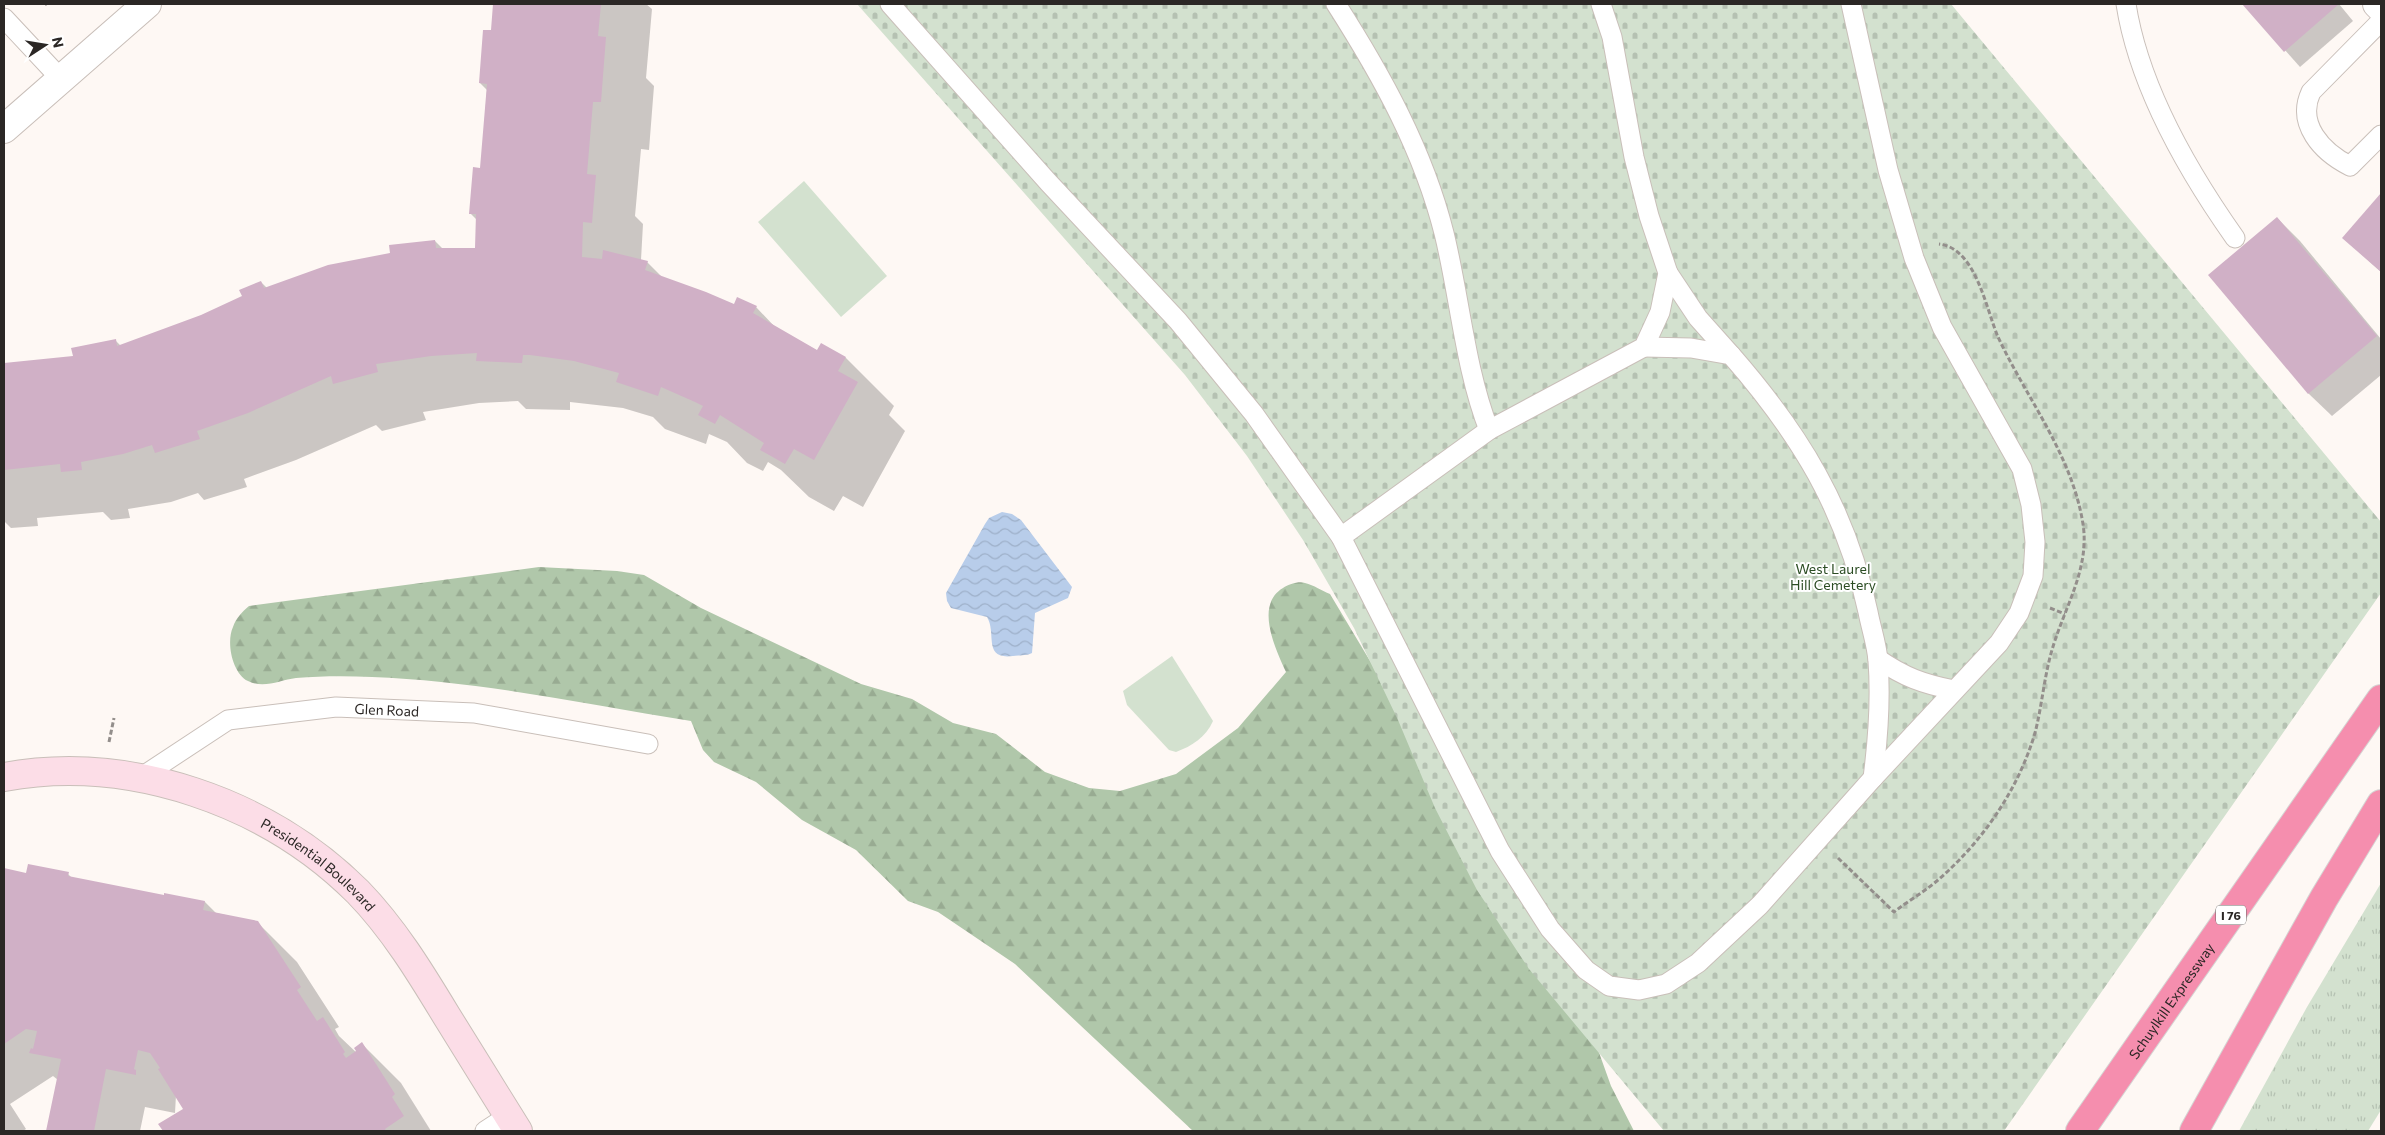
<svg xmlns="http://www.w3.org/2000/svg" width="2385" height="1135" viewBox="0 0 2385 1135" font-family="Commissioner,sans-serif">
<style>
.grass{fill:url(#grass-tufts)}
.forest{fill:url(#forest-firs)}
.cemetery{fill:url(#cemetery-stones)}
.green{fill:#d3e1cf}
.water{fill:url(#water-waves)}
.shadow{fill:#0003}
.building{fill:#d0b0c6}
.lines{fill:none;stroke-linecap:round;stroke-linejoin:round}
.lane-casing{stroke:#c9bfb9;stroke-width:21}
.street-casing{stroke:#c9bfb9;stroke-width:30}
.secondary-casing{stroke:#c9bfb9;stroke-width:30}
.highway-casing{stroke:#d5d4d3;stroke-width:30}
.path{stroke:#938e8b;stroke-width:3;stroke-dasharray:5 2.5;stroke-linecap:butt}
.lane{stroke:#fff;stroke-width:19}
.street{stroke:#fff;stroke-width:28}
.secondary{stroke:#fcdde7;stroke-width:28}
.highway{stroke:#f58eae;stroke-width:28}
.labels{text-anchor:middle;dominant-baseline:central;stroke-width:4;stroke-linejoin:round;paint-order:stroke}
.shield{fill:#fff;stroke:#6b6866;stroke-width:1}
.shield-label{font-size:12px;font-weight:bold;fill:#2b2725}
.park-label{font-size:14px;fill:#2c4d24;stroke:#fff}
.street-label{font-size:14px;fill:#2b2725;stroke:#fff}
</style>
<defs>
<pattern id="grass-tufts" width="24" height="20" patternUnits="userSpaceOnUse" patternTransform="scale(1.25)"><rect width="24" height="20" fill="#d3e1cf"/><path d="M3 7l-1-3M5 7V3M7 7l1-3M15 17l-1-3M17 17v-4M19 17l1-3" fill="none" stroke="#b5c1b2"/></pattern>
<pattern id="forest-firs" width="22" height="20" patternUnits="userSpaceOnUse" patternTransform="scale(1.25)"><rect width="22" height="20" fill="#b0c7aa"/><path d="M5 1l3.5 6h-7zM16 11l3.5 6h-7z" fill="#98ab92"/></pattern>
<pattern id="cemetery-stones" width="16" height="16" patternUnits="userSpaceOnUse" patternTransform="scale(1.25)"><rect width="16" height="16" fill="#d3e1cf"/><path d="M2 7V4a2 2 0 0 1 4 0v3zM10 15v-3a2 2 0 0 1 4 0v3z" fill="#b5c1b2"/></pattern>
<pattern id="water-waves" width="16" height="10" patternUnits="userSpaceOnUse" patternTransform="scale(1.25)"><rect width="16" height="10" fill="#b8cdea"/><path d="M0 5q4-4 8 0t8 0" fill="none" stroke="#9eb0c9"/></pattern>
</defs>
<rect width="100%" height="100%" fill="#fef8f4"/>
<path class="grass" d="M 2381,883 L 2381,1110 L 2368,1131 L 2239,1131 L 2307,1007 Z"/>
<path class="forest" d="M 539,567 L 617,571 L 644,575 L 701,608 L 861,684 L 912,699 L 953,723 L 996,734 L 1045,772 L 1089,788 L 1120,791 L 1176,774 L 1238,728 L 1286,672 C 1276,650 1254,605 1283,588 C 1289,584 1299,581 1305,583 C 1314,585 1322,591 1330,594 L 1458,808 L 1577,991 L 1611,1086 L 1634,1131 L 1193,1131 L 1015,964 L 938,912 L 908,901 L 856,850 L 802,820 L 756,782 L 714,762 L 703,750 L 691,721 C 585,704 479,681 372,677 C 347,676 321,676 296,678 C 280,680 264,689 248,681 C 232,673 226,642 233,627 C 236,618 242,612 249,606 Z"/>
<path class="cemetery" d="M 857,4 L 1951,4 L 2381,522 L 2381,593 L 2004,1131 L 1664,1131 L 1529,969 L 1477,890 L 1435,808 L 1398,720 L 1354,628 L 1303,540 L 1247,456 L 1185,375 Z"/>
<g class="green">
<path d="M 804,181 L 887,276 L 841,317 L 758,222 Z"/>
<path d="M 1172,656 L 1213,721 C 1206,737 1192,746 1176,752 L 1169,750 L 1127,705 L 1123,691 Z"/>
</g>
<path class="water" d="M 1002,512 L 1012,514 L 1021,520 L 1072,587 L 1068,598 L 1035,613 L 1032,653 C 1027,656 1019,655 1013,656 C 982,660 997,633 987,617 L 951,608 L 947,601 L 946,593 L 985,524 L 989,518 Z"/>
<g class="shadow">
<path d="M 494,4 L 646,4 L 652,9 L 646,78 L 654,86 L 649,150 L 641,149 L 635,216 L 643,224 L 641,260 L 647,262 L 663,278 L 734,305 L 756,307 L 776,328 L 818,351 L 821,345 L 846,358 L 894,406 L 889,415 L 905,431 L 863,507 L 843,496 L 834,511 L 809,497 L 781,470 L 768,462 L 763,471 L 747,463 L 727,442 L 709,434 L 706,444 L 665,429 L 653,417 L 623,408 L 570,402 L 570,410 L 526,409 L 518,401 L 479,403 L 423,412 L 426,420 L 382,431 L 376,425 L 296,460 L 244,479 L 247,487 L 204,500 L 198,493 L 171,502 L 128,509 L 130,518 L 111,520 L 103,512 L 37,518 L 38,526 L 11,528 L 4,521 L 4,365 L 74,357 L 115,340 L 121,346 L 170,330 L 243,297 L 261,282 L 267,288 L 435,241 L 443,249 L 476,249 L 477,220 L 470,213 L 481,169 L 487,90 L 480,83 L 492,32 Z"/>
<path d="M 2244,4 L 2339,4 L 2353,21 L 2300,67 Z"/>
<path d="M 2381,194 L 2381,272 L 2344,238 Z"/>
<path d="M 2277,218 L 2300,241 L 2381,339 L 2381,375 L 2332,416 L 2309,394 L 2210,275 Z"/>
<path d="M 4,869 L 27,874 L 68,874 L 72,878 L 165,897 L 205,902 L 216,913 L 257,922 L 297,962 L 339,1027 L 335,1029 L 339,1036 L 359,1055 L 362,1044 L 401,1083 L 431,1131 L 164,1131 L 160,1125 L 185,1109 L 176,1095 L 175,1113 L 145,1107 L 140,1131 L 48,1131 L 58,1080 L 53,1076 L 10,1104 L 26,1129 L 23,1131 L 4,1131 Z"/>
</g>
<g class="building">
<path d="M 493,4 L 601,4 L 598,36 L 606,37 L 601,102 L 593,102 L 587,174 L 596,175 L 592,223 L 583,222 L 582,257 L 602,259 L 603,250 L 648,261 L 645,270 L 706,292 L 734,304 L 737,297 L 757,306 L 753,313 L 817,350 L 821,343 L 846,357 L 838,371 L 858,382 L 814,460 L 794,449 L 785,464 L 760,450 L 764,443 L 720,415 L 715,424 L 698,415 L 703,406 L 695,402 L 661,387 L 658,396 L 616,382 L 619,373 L 574,361 L 530,355 L 523,355 L 522,363 L 476,361 L 477,353 L 431,356 L 376,364 L 378,372 L 333,384 L 331,376 L 248,413 L 197,431 L 200,439 L 155,453 L 152,445 L 123,454 L 81,462 L 82,470 L 61,472 L 60,464 L 4,470 L 4,363 L 73,356 L 71,348 L 116,339 L 117,346 L 201,315 L 242,296 L 239,290 L 261,281 L 264,288 L 328,265 L 390,253 L 389,245 L 435,240 L 436,248 L 475,248 L 476,214 L 469,214 L 473,167 L 480,168 L 487,84 L 479,83 L 483,30 L 491,30 Z"/>
<path d="M 2242,4 L 2339,4 L 2284,52 Z"/>
<path d="M 2381,193 L 2381,272 L 2342,238 Z"/>
<path d="M 2277,217 L 2377,336 L 2308,394 L 2208,275 Z"/>
<path d="M 28,864 L 69,872 L 68,876 L 164,895 L 164,893 L 205,901 L 203,910 L 258,921 L 301,987 L 297,990 L 317,1021 L 323,1017 L 345,1052 L 343,1054 L 346,1058 L 356,1051 L 354,1048 L 362,1042 L 395,1094 L 392,1097 L 404,1116 L 385,1129 L 386,1131 L 163,1131 L 158,1124 L 183,1109 L 158,1069 L 160,1068 L 150,1053 L 138,1050 L 134,1069 L 136,1070 L 136,1075 L 106,1069 L 94,1131 L 46,1131 L 61,1059 L 29,1053 L 31,1048 L 33,1049 L 37,1031 L 26,1029 L 4,1044 L 4,868 L 26,873 Z"/>
</g>
<g class="lines">
<g class="lane-casing">
<g id="lane">
<path d="M 890,4 L 1048,182 L 1178,321 L 1254,414 L 1341,537 L 1500,851 L 1550,929 L 1586,970 L 1609,986 L 1639,990 L 1666,984 L 1698,963 L 1760,905 L 1873,778 L 1999,643 L 2019,613 L 2033,576 L 2035,542 L 2031,505 L 2022,469 L 1942,327 L 1914,258 L 1888,170 L 1851,4"/>
<path d="M 1336,4 C 1382,76 1423,150 1444,233 C 1460,298 1465,369 1489,430"/>
<path d="M 2126,4 C 2139,87 2187,170 2235,238"/>
<path d="M 4,18 L 61,79"/>
<path d="M 2381,21 L 2311,92 C 2296,124 2322,152 2350,166 L 2381,135"/>
<path d="M 1668,273 L 1698,318 L 1731,355"/>
<path d="M 1644,347 L 1691,348 L 1731,355 C 1800,434 1846,509 1868,612 C 1871,628 1877,645 1878,661 C 1881,700 1878,739 1873,778"/>
<path d="M 1341,537 L 1489,430 L 1644,347 L 1660,312 L 1668,273 L 1649,216 L 1634,157 L 1612,37 L 1601,4"/>
<path d="M 1878,659 C 1904,677 1923,684 1954,690"/>
<path id="s1" d="M 140,778 L 228,720 L 336,707 L 474,713 L 648,744"/>
<path d="M 485,1131 L 508,1116"/>
</g>
</g>
<g class="street-casing">
<g id="street">
<path d="M 2377,4 L 2381,8"/>
<path d="M 4,129 L 147,4"/>
</g>
</g>
<g class="secondary-casing">
<g id="secondary">
<path id="s2" d="M 4,777 C 130,754 268,802 358,892 C 393,928 420,972 446,1015 C 470,1054 494,1092 518,1131"/>
</g>
</g>
<g class="highway-casing">
<g id="highway">
<path id="s3" d="M 2080,1131 L 2381,699"/>
<path d="M 2194,1131 L 2324,898 L 2381,804"/>
</g>
</g>
<g class="path">
<path d="M 46,4 L 47,5"/>
<path d="M 2050,608 L 2065,614"/>
<path d="M 109,742 L 114,718"/>
<path d="M 1838,858 L 1894,912 C 1908,901 1924,892 1938,880 C 1983,841 2018,790 2035,733 C 2042,706 2044,677 2052,650 C 2064,608 2090,569 2083,524 C 2072,455 2027,399 1998,337 C 1986,309 1976,248 1939,244"/>
</g>
<use href="#lane" class="lane"/>
<use href="#street" class="street"/>
<use href="#secondary" class="secondary"/>
<use href="#highway" class="highway"/>
</g>
<g class="labels">
<rect class="shield" x="2216" y="905.5" width="30" height="19" rx="4"/>
<g class="shield-label">
<text x="2231" y="915">I 76</text>
</g>
<g class="park-label">
<text x="1833" y="568">West Laurel<tspan x="1833" dy="16">Hill Cemetery</tspan></text>
</g>
<g class="street-label">
<text stroke="none"><textPath href="#s1" startOffset="265">Glen Road</textPath></text>
<text stroke="none"><textPath href="#s2" startOffset="338">Presidential Boulevard</textPath></text>
<text stroke="none"><textPath href="#s3" startOffset="159">Schuylkill Expressway</textPath></text>
</g>
</g>
<rect width="2385" height="1135" fill="none" stroke="#2b2725" stroke-width="10"/>
<g transform="translate(45 45) rotate(78)" stroke="#ffffff" stroke-width="4" paint-order="stroke">
<path d="M0-4L9 19L0 12L-9 19Z" fill="#2b2725"/>
<text y="-8" font-size="14" font-weight="bold" text-anchor="middle" fill="#2b2725">N</text>
</g>
</svg>
